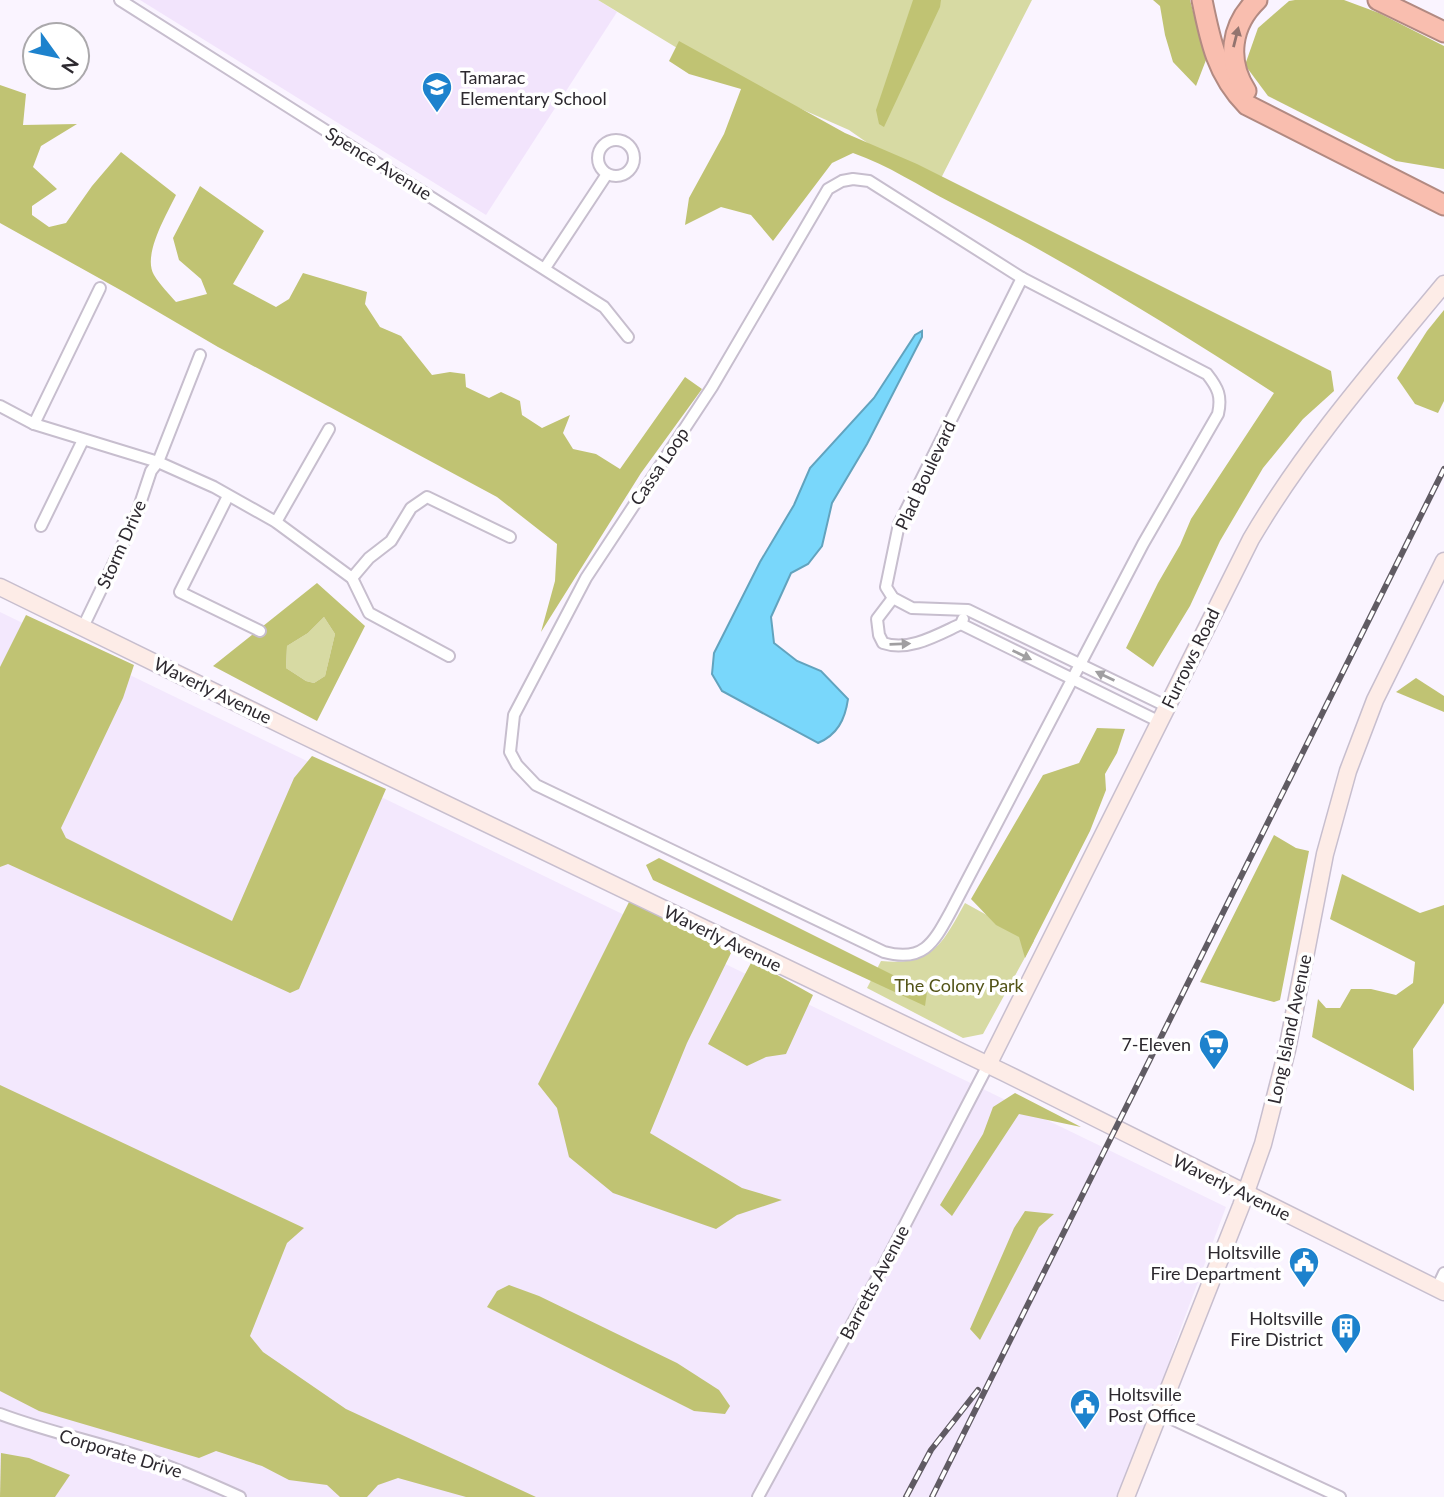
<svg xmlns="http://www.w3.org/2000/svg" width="1444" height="1497" viewBox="0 0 1444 1497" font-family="Lato,sans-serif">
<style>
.industrial{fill:#f3e8fd}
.built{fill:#f2e4fc}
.green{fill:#d7daa3}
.forest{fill:#c0c373;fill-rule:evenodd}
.water{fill:#79d7fb;stroke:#62a3be;stroke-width:2}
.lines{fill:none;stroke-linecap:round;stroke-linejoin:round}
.street-casing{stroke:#c7bece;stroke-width:14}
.secondary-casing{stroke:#c7bece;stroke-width:19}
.highway-casing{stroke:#b28a82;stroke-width:23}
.street{stroke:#fff;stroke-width:10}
.secondary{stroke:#fdece7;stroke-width:16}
.highway{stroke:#f9beaf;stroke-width:19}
.rail-casing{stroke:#605b63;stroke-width:6}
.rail{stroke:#fff;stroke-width:3.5;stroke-dasharray:10;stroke-linecap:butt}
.oneway{fill:#93746f}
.oneway2{fill:#a09fa1}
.labels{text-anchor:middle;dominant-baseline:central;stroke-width:7;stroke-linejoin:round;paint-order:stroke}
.poi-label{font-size:18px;fill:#2d292f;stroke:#fff;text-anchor:end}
.street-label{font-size:18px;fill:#2d292f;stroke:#fff}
.park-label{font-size:18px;fill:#525317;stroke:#fff}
</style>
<rect width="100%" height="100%" fill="#faf4ff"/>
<path class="industrial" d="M 0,612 L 1226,1207 L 1183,1322 L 1122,1497 L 0,1497 Z"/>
<path class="built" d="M 140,0 L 598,0 L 617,12 L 486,215 Z"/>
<g class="green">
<path d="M 598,0 L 1032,0 L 935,190 L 849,130 L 715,71 Z"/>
<path d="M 324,617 L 335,634 L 325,676 L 314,683 L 306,681 L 286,668 L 287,646 L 308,633 Z"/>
<path d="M 965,903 L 1034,941 L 983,1034 L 963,1038 L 867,988 L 881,961 C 933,966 942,944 965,903 Z"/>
</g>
<g class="forest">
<path d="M 913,0 L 941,0 L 940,7 L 884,127 L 879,124 L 876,110 Z"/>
<path d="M 1153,0 L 1190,0 L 1206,60 L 1196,86 L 1173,62 L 1165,35 L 1160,6 Z"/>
<path d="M 1295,0 L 1344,0 L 1379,13 L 1444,46 L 1444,169 L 1396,161 L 1268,96 L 1245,65 L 1258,28 L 1289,1 Z"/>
<path d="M 679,41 L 845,133 L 917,164 L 1331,371 L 1334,391 L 1303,419 L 1263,468 L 1220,541 L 1190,606 L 1153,667 L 1126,648 L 1158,583 L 1180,545 L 1191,519 L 1274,393 C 1169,325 1064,260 952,203 C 919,186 888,165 853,153 L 832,163 L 773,241 L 751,215 L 721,207 L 685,225 L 689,198 L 724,134 L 741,89 L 689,74 L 669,61 Z"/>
<path d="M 0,85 L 26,94 L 23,125 L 77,124 L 41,146 L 33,167 L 57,189 L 32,206 L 32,215 L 49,227 L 66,223 L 92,186 L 121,152 L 176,195 C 167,214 142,255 154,275 C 160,285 169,294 176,302 L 207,294 L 201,279 L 179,260 L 173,238 L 200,186 L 264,231 L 233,284 L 276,307 L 289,299 L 303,273 L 367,292 L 365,304 L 380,327 L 401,336 L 432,375 L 450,372 L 465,374 L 466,387 L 489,398 L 501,392 L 520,401 L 522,415 L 542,428 L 570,415 L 563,433 L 573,449 L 596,454 L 620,469 L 685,377 L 702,389 L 641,473 L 541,632 L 555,581 L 557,544 L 497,497 L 218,347 L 124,292 L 0,223 Z"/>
<path d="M 1444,310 L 1444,401 L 1438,413 L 1415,404 L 1397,378 L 1427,331 Z"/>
<path d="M 317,583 L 365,626 L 317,721 L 213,666 ZM 324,617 L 335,634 L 325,676 L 314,683 L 306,681 L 286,668 L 287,646 L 308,633 Z"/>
<path d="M 26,615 L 134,665 L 123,698 L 61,828 L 66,838 L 232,921 L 294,778 L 312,756 L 386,789 L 299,989 L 290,993 L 8,864 L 0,867 L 0,667 Z"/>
<path d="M 1416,678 L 1444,696 L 1444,712 L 1396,692 Z"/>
<path d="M 1097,728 L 1125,729 L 1117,753 L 1105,774 L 1106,790 L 1090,831 L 1025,958 L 1019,937 L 996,925 L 971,899 L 1043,775 L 1079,763 Z"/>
<path d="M 1274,835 L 1296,848 L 1309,851 L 1280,1000 L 1274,1002 L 1200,982 Z"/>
<path d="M 659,858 L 927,992 L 925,1006 L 653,880 L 646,865 Z"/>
<path d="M 1342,874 L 1420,913 L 1444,905 L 1444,1003 L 1413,1049 L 1414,1091 L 1312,1037 L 1318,999 L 1326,1008 L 1340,1008 L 1351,989 L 1371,989 L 1396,995 L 1413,983 L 1415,962 L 1330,919 Z"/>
<path d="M 630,900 L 732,951 L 687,1043 L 650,1133 L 742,1188 L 782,1200 L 737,1215 L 716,1229 L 613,1193 L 569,1157 L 557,1108 L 538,1084 Z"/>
<path d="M 752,961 L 813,995 L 786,1054 L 766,1057 L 747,1066 L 708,1044 Z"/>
<path d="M 0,1085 L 304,1228 L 287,1243 L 250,1336 L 263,1352 L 346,1409 L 536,1497 L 466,1497 L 398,1478 L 378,1485 L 367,1497 L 340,1497 L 327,1485 L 289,1480 L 262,1466 L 216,1451 L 199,1458 L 39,1411 L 0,1391 Z"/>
<path d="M 1015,1093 L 1081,1127 L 1019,1114 L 952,1216 L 940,1205 L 983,1134 L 993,1107 Z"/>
<path d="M 1025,1211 L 1054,1214 L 1039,1227 L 980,1340 L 970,1329 L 1014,1228 Z"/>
<path d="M 509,1285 L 539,1296 L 677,1363 L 719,1390 L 730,1406 L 725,1414 L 694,1411 L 487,1307 L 497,1291 Z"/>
<path d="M 1,1453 L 29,1458 L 70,1475 L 55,1497 L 0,1497 Z"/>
</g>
<path class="water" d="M 922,331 L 922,337 L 867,444 L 832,503 L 822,546 L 808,564 L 791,573 L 771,617 L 774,643 L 797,661 L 821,671 L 848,699 C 845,720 837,735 818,743 L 722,691 L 712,674 L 714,653 L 760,562 L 794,505 L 810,468 L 874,398 L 915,335 Z"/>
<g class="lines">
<g class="street-casing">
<g id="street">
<path d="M 120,0 L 604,307 L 628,337"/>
<circle cx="616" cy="158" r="18"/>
<path d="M 853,179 L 869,181 L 1022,278 L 1207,374 C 1218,388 1222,396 1218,414 L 1143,544 L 951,911 C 934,942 924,963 884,952 L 536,785 L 517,765 L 510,752 L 514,715 L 586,578 L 712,387 L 828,189 L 842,181 Z"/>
<path d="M 545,268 L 607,174"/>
<path d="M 1022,278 L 899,524 L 886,587 L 893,598 L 912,608 L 968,610 L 1166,706"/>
<path d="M 0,406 L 34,424 L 158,462 L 214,487 L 276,522 L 352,578 L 369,613 L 449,656"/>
<path d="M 34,424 L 100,288"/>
<path d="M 228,496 L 180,592 L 260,631"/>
<path d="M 276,522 L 329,429"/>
<path d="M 41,526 L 83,440"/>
<path d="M 352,578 L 369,558 L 391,541 L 411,508 L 427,497 L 510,537"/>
<path d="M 893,598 L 877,619 L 879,635 L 883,643 C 909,652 937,635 961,624 L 963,619"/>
<path d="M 961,624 L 1158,721"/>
<path d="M 83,627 L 135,519 L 151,471 L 158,462 L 200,355"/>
<path d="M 1437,1288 L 1444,1273"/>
<path d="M 1159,1413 L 1340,1497"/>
<path d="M 0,1414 C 48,1432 97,1442 145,1458 C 178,1469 209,1483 240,1497"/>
<path d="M 758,1497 L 882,1269 L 988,1065"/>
</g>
</g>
<g class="secondary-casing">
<g id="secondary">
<path d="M 0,587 L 292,730 L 1005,1073 L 1444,1292"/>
<path d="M 988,1065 L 1251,539 C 1305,447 1376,366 1444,284"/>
<path d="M 1126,1497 L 1241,1206 L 1263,1144 L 1287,1050 L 1325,854 L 1348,771 L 1375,700 L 1444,561"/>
</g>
</g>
<g class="highway-casing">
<g id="highway">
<path d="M 1202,0 C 1210,40 1217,75 1247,105 L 1444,205"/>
<path d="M 1378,0 L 1444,32"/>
<path d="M 1246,91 C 1226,60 1231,25 1257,0"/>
</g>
</g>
<use href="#street" class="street"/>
<use href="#secondary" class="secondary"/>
<use href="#highway" class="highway"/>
<g class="rail-casing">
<g id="rail">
<path d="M 906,1497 L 931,1450 L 978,1390"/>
<path d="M 932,1497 L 1444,469"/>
</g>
</g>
<use href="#rail" class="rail"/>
</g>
<defs><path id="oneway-solid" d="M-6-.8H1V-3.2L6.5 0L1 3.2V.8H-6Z" transform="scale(1.75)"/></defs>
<use class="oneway" href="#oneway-solid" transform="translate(1236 37) rotate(-76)"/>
<g class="oneway2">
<use href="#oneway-solid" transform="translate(900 644) rotate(-2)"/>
<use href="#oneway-solid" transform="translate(1022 655) rotate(26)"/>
<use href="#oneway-solid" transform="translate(1105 676) rotate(-154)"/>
</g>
<defs>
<g id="school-pin" transform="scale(1.575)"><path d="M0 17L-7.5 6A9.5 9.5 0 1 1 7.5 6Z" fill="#1d82cd" stroke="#fff"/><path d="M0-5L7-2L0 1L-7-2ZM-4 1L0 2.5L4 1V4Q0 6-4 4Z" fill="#fff"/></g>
<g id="supermarket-pin" transform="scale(1.575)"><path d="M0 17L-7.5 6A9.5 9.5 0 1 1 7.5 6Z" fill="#1d82cd" stroke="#fff"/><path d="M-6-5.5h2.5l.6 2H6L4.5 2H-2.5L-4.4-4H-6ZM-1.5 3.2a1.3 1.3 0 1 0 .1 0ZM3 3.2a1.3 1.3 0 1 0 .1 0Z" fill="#fff"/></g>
<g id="civic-pin" transform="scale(1.575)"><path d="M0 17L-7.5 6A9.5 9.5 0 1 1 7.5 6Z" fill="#1d82cd" stroke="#fff"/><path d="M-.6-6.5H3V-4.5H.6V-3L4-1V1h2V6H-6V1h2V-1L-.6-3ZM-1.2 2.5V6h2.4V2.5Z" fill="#fff"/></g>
<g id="building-pin" transform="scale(1.575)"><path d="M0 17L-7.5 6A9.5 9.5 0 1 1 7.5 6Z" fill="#1d82cd" stroke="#fff"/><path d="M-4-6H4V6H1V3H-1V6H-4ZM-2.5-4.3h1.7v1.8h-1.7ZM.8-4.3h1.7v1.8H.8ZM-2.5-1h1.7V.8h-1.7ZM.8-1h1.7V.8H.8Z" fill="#fff"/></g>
</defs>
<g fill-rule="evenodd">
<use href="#school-pin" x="437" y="87"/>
<use href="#supermarket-pin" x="1214" y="1044"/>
<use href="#civic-pin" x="1304" y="1262"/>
<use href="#building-pin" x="1346" y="1328"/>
<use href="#civic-pin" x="1085" y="1404"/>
</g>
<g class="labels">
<g class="poi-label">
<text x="460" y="77" text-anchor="start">Tamarac<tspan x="460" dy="21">Elementary School</tspan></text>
<text x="1191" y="1044">7-Eleven</text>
<text x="1281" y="1252">Holtsville<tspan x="1281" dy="21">Fire Department</tspan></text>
<text x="1323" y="1318">Holtsville<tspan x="1323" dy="21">Fire District</tspan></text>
<text x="1108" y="1394" text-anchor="start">Holtsville<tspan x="1108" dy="21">Post Office</tspan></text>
</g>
<g class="street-label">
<text transform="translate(379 163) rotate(32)">Spence Avenue</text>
<text transform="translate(659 466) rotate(-56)">Cassa Loop</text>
<text transform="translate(925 475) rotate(-65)">Plad Boulevard</text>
<text transform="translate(121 544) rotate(-66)">Storm Drive</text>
<text transform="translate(1190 658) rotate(-64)">Furrows Road</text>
<text transform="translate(213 690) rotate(26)">Waverly Avenue</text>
<text transform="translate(723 938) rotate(26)">Waverly Avenue</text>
<text transform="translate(1289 1029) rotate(-78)">Long Island Avenue</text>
<text transform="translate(1232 1187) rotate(26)">Waverly Avenue</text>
<text transform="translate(874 1282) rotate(-62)">Barretts Avenue</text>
<text transform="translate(121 1453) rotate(17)">Corporate Drive</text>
</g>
<g class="park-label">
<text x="959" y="985">The Colony Park</text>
</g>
</g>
<g transform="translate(56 56) rotate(123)"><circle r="33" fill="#ffffff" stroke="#aba9ac" stroke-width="2"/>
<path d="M0-5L12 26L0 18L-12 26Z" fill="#1d82cd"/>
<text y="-10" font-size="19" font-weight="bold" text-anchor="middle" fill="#2d292f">N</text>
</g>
</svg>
